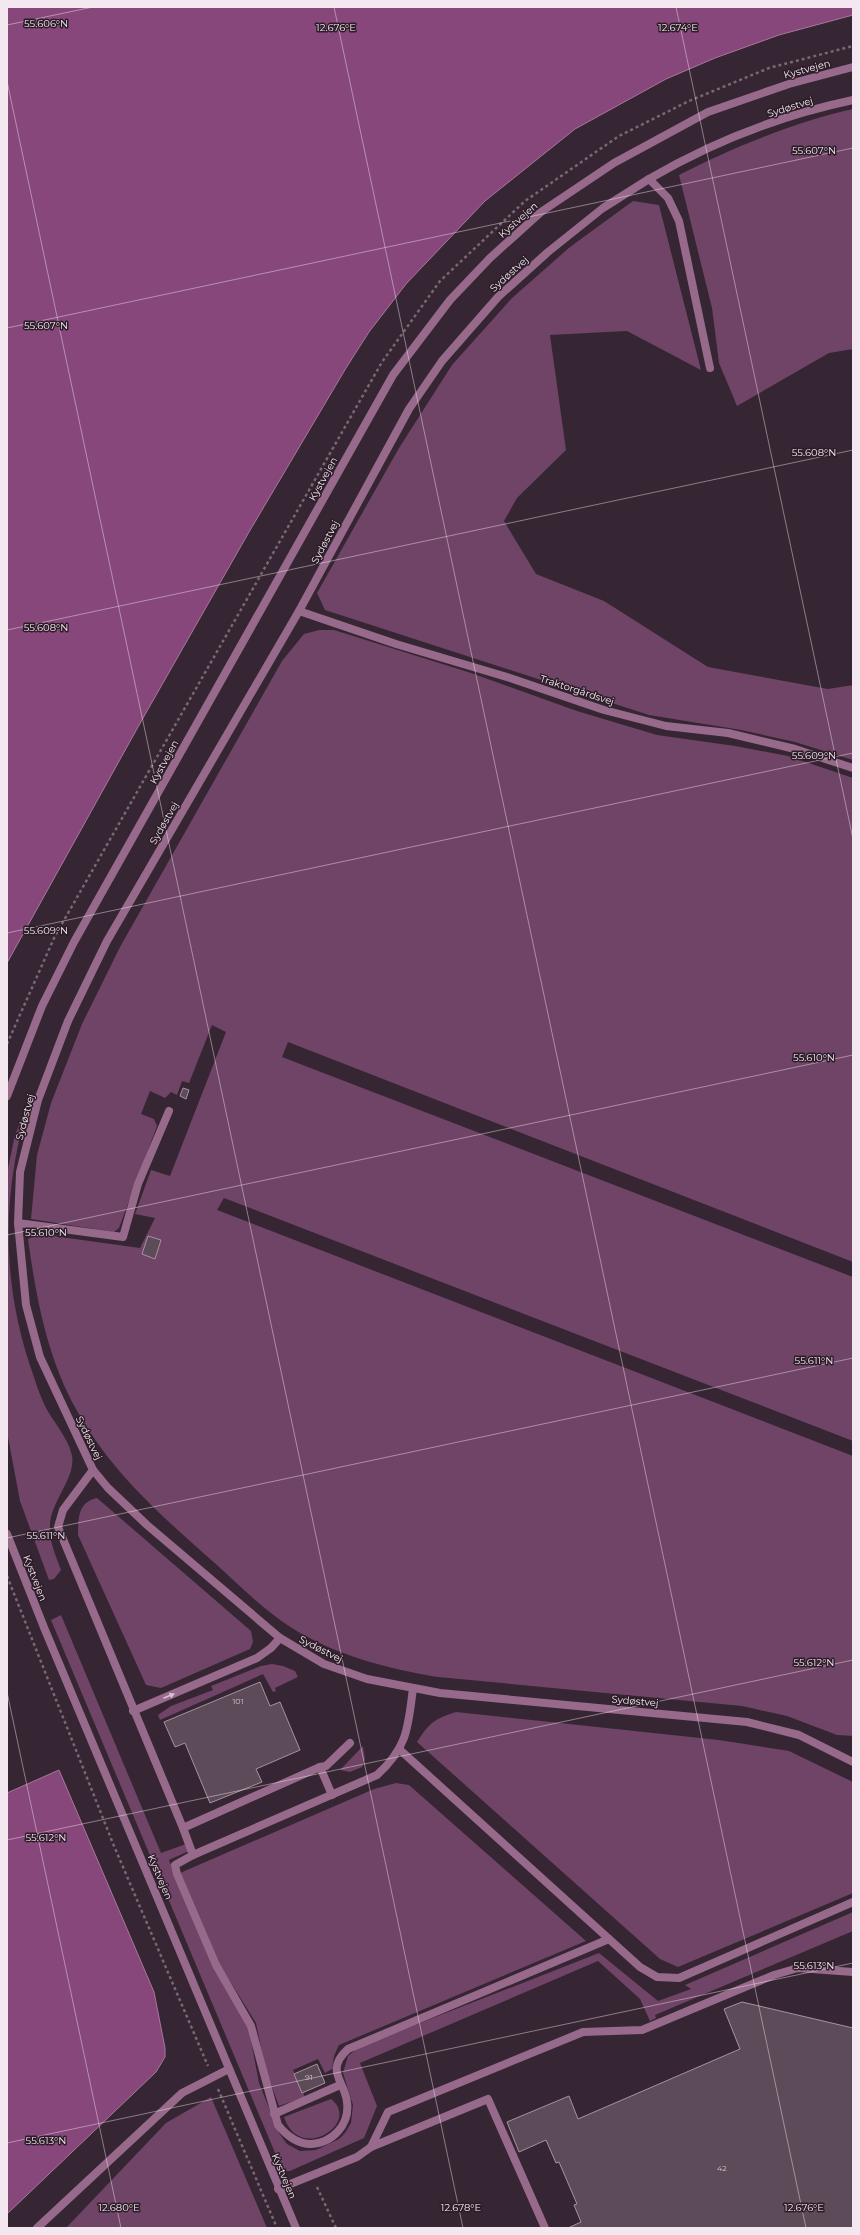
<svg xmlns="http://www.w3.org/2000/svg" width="860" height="2235" viewBox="0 0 860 2235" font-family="Montserrat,sans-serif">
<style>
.green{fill:#6f4466}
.water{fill:#87477a;stroke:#a7779d}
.building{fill:#5e4b59;stroke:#a692a1}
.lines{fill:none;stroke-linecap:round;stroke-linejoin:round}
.path{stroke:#776873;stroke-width:2.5;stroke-dasharray:3 3;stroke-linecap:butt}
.service{stroke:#976a8c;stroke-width:8}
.tertiary{stroke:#976a8c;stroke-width:8}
.oneway{fill:#d7c2d2}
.ticks{fill:none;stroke:#f3e8f0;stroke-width:1;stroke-opacity:0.45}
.labels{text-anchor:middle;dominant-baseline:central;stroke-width:3;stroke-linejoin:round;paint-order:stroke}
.number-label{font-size:8px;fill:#cec1ca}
.street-label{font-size:10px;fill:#f3e8f0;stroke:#2c1c28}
.ticks-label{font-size:10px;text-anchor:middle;fill:#f3e8f0;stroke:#2c1c28;stroke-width:3;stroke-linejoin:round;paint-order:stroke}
</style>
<rect width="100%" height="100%" fill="#362532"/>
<g class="green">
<path d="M 853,109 L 853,349 L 829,353 L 737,406 L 719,363 L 712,308 L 679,175 C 729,149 797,121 853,109 Z"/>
<path d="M 633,201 L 659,205 L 701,370 L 627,331 L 550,335 L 566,450 L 517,498 L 504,521 L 536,574 L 604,601 L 708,667 L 828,689 L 853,685 L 853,760 L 795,742 L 741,730 L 649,715 L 325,610 L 317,593 L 399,448 L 452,365 L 512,298 L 570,247 Z"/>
<path d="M 319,630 L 334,630 L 471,673 L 577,711 L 657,735 L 735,746 L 788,756 L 853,778 L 853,1262 L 288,1042 L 282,1057 L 853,1277 L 853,1441 L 224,1198 L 217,1210 L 853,1456 L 853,1736 L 837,1735 L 787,1716 L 742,1706 L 438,1677 C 388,1669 335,1655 292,1628 C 265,1611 241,1587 218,1566 C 164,1518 111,1473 76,1409 C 47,1357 36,1297 28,1239 L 39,1234 L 140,1248 L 155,1218 L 135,1214 L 151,1170 L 170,1176 L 226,1032 L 212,1025 L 189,1083 L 182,1081 L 177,1095 L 171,1092 L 165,1098 L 150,1091 L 141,1114 L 154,1119 L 157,1126 L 119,1228 L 114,1232 L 31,1219 L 37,1155 L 51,1103 L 82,1024 L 120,947 L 282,661 L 304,634 Z"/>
<path d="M 32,1093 C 1,1188 0,1283 34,1377 C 37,1387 41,1398 46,1408 C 53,1421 70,1441 72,1456 C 76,1478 50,1502 50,1526 C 49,1541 56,1556 61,1570 L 54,1579 L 49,1580 L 20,1501 L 7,1432 L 7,1173 L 15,1135 Z"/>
<path d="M 97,1498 L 251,1631 L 253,1642 L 250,1649 L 161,1688 L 146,1685 L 78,1535 C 78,1518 78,1502 97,1498 Z"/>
<path d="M 61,1615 L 161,1853 L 186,1844 L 189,1851 L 169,1860 L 215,1971 L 248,2025 L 259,2083 L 279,2133 L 287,2144 L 300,2151 L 316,2150 L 339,2139 L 345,2133 L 351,2123 L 353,2105 L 343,2073 L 348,2056 L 359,2047 L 599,1953 L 658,2001 L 691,1989 L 685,1985 L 853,1912 L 853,1931 L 655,2015 L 656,2018 L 650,2021 L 640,1999 L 598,1961 L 360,2063 L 377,2106 L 364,2138 L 290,2171 L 286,2171 L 281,2167 L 51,1620 Z"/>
<path d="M 272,1664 L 283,1666 L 295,1671 L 298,1677 L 275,1688 L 276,1691 L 273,1692 L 263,1674 L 160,1720 L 158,1715 L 171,1706 L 213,1690 L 211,1686 L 261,1666 Z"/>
<path d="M 456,1712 L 719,1740 L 789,1751 L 853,1782 L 853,1893 L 678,1967 L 660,1959 L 417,1742 C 429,1723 434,1719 456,1712 Z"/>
<path d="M 363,1746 L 365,1759 L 362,1767 L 350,1772 L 340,1770 Z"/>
<path d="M 396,1783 L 409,1785 L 586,1941 L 339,2045 L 334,2056 L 332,2069 L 325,2073 L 318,2059 L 293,2070 L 305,2097 L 279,2106 L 266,2071 L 256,2023 L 218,1962 L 180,1873 L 374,1789 Z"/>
<path d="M 211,2097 L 267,2228 L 66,2228 L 166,2123 Z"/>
<path d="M 331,2099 C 362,2123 299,2164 284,2117 Z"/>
</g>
<g class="water">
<path d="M 7,7 L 853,7 L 853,15 L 779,35 L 715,58 L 666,79 L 575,129 L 485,201 L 406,284 L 369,332 L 346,368 L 249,532 L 143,718 L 7,963 Z"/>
<path d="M 59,1770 L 154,1992 L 165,2048 L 165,2057 L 156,2072 L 7,2214 L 7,1793 Z"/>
</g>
<g class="building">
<path d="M 183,1088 L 189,1090 L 186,1099 L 180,1096 Z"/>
<path d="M 148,1236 L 161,1240 L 155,1259 L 142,1254 Z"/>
<path d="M 260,1682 L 270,1706 L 280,1702 L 300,1750 L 256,1769 L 262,1782 L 210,1803 L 185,1743 L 175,1747 L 164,1722 Z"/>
<path d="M 742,2002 L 853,2028 L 853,2228 L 568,2228 L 581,2222 L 574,2205 L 577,2204 L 559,2162 L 556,2163 L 546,2140 L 519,2152 L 507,2122 L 569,2096 L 578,2119 L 740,2049 L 724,2009 Z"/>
<path d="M 317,2064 L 325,2083 L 302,2093 L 294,2074 Z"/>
</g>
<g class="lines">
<g class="path">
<path d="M 7,1044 L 55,936 L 382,362 L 440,281 L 525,201 L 619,136 L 689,101 L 769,68 L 853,46"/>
<path d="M 7,1576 L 114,1846 L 208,2066"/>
<path d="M 218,2089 L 277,2228"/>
<path d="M 317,2187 L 336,2228"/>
</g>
<g class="service">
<path d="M 649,179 C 712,142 782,115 853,100"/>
<path d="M 710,368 L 679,221 L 668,198 L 649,179 L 603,208 L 548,252 L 498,297 L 442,361 L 409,409 L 299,611 L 107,941 L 68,1021 L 38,1100 L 20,1172 L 18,1223 L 26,1305 L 40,1357 L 93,1470 L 108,1488 L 147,1525 L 280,1638 L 324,1664 L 367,1679 L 440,1693 L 747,1722 L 799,1735 L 853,1762"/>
<path d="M 299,611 L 396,644 L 510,678 L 604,710 L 666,726 L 728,733 L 795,749 L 853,768"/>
<path d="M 18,1223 L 123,1237 L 138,1184 L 169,1111"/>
<path d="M 93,1470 L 63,1510 L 58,1527 L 183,1828 L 320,1767 L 332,1795"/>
<path d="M 133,1711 L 257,1658 L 271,1648 L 280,1638"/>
<path d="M 399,1749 L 640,1967 L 657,1977 L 679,1978 L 853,1902"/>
<path d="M 320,1767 L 326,1766 L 350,1743"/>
<path d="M 183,1828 L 193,1855 L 377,1775 C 408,1747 408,1727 413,1688"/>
<path d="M 193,1855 L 175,1865 L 177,1874 L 216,1965 L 251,2026 L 278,2125 C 286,2135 296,2144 311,2144 C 333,2143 350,2124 347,2102 C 345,2081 324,2071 348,2049 L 609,1939"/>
<path d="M 274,2114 L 340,2085"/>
<path d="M 278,2189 L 357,2157 L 371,2147"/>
<path d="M 37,2228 L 182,2093 L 229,2069"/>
<path d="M 545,2228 L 488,2099 L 371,2147 L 388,2112 L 583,2032 L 642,2030 L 774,1975 L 798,1968 L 853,1972"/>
</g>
<g class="tertiary">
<path d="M 7,1096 L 42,1006 L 74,942 L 393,375 L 450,300 L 490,258 L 541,212 L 614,163 L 708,112 L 789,84 L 853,67"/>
<path d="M 7,1534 L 45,1630 L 296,2228"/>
</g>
</g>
<defs><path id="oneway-solid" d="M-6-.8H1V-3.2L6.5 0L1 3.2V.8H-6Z"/></defs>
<use class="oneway" href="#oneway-solid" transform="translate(169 1696) rotate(-23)"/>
<path class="ticks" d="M 334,7 L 806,2228M 676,7 L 853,839M 7,25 L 93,7M 7,81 L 463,2228M 7,328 L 853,148M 7,630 L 853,450M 7,933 L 853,753M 7,1235 L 853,1055M 7,1538 L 853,1358M 7,1692 L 121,2228M 7,1840 L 853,1660M 7,2143 L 853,1963"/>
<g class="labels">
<g class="number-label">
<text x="238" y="1701">101</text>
<text x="309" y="2077">91</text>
<text x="722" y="2168">42</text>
</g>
<g class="street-label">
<text transform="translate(807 69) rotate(-15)">Kystvejen</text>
<text transform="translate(790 107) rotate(-17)">Sydøstvej</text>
<text transform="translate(518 220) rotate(-41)">Kystvejen</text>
<text transform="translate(509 274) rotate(-42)">Sydøstvej</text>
<text transform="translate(323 479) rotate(-61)">Kystvejen</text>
<text transform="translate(325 542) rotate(-62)">Sydøstvej</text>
<text transform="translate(577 690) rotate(18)">Traktorgårdsvej</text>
<text transform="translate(164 762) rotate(-61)">Kystvejen</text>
<text transform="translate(164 823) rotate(-60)">Sydøstvej</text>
<text transform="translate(25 1117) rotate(-75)">Sydøstvej</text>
<text transform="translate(89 1438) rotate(64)">Sydøstvej</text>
<text transform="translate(35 1578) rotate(69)">Kystvejen</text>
<text transform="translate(321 1649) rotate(27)">Sydøstvej</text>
<text transform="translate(635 1701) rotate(5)">Sydøstvej</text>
<text transform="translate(160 1877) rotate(67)">Kystvejen</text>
<text transform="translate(284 2176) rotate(67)">Kystvejen</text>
</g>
</g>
<g class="ticks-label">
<text x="46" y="27">55.606°N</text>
<text x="336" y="31">12.676°E</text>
<text x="678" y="31">12.674°E</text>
<text x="814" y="154">55.607°N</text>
<text x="46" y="329">55.607°N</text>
<text x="814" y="456">55.608°N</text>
<text x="46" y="631">55.608°N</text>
<text x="814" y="759">55.609°N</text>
<text x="46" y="934">55.609°N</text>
<text x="814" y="1061">55.610°N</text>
<text x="46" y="1236">55.610°N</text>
<text x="814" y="1364">55.611°N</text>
<text x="46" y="1539">55.611°N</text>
<text x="814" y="1666">55.612°N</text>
<text x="46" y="1841">55.612°N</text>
<text x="814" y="1969">55.613°N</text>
<text x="46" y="2144">55.613°N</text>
<text x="119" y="2211">12.680°E</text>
<text x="461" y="2211">12.678°E</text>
<text x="804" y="2211">12.676°E</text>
</g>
<rect width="860" height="2235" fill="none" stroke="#f3e8f0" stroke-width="16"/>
</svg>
